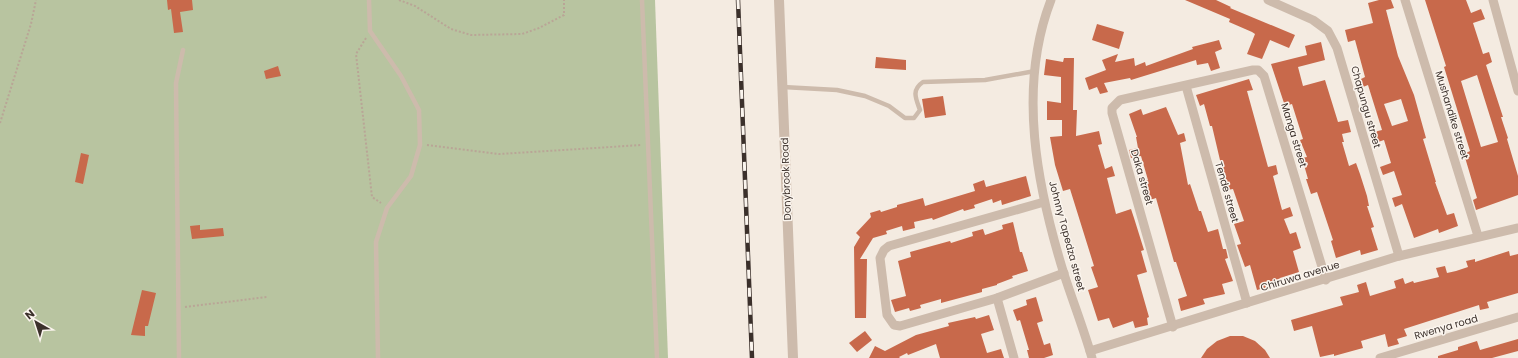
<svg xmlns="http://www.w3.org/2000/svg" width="1518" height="358" viewBox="0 0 1518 358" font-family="Poppins,sans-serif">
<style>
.green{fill:#b8c4a0}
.building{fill:#c8694b;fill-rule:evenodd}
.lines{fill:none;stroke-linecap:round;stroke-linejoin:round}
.path{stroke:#b9a596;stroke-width:2;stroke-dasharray:2 2;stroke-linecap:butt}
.service{stroke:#cdbbac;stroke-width:4.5}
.minor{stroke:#cdbbac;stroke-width:9}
.tertiary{stroke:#cdbbac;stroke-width:10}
.rail-casing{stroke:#3b302b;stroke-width:4.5}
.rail{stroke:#fbf5ee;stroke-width:3;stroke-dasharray:9;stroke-linecap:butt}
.labels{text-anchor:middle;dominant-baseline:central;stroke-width:3;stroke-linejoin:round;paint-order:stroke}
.street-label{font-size:10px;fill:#3b302b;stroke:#fbf5ee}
</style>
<rect width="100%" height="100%" fill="#f4ebe1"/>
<path class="green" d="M 0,0 L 655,0 L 668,358 L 0,358 Z"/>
<g class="building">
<path d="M 167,0 L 192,0 L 193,10 L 180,12 L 183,32 L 174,33 L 171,9 L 168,10 Z"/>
<path d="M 1185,0 L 1216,0 L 1231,7 L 1230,8 L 1295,35 L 1289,48 L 1270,40 L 1262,59 L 1247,54 L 1255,34 L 1252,32 L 1229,22 L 1230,19 Z"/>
<path d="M 1379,0 L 1391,0 L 1394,8 L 1386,10 L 1398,56 L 1414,95 L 1426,138 L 1423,139 L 1436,182 L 1435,182 L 1447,215 L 1454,213 L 1458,226 L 1439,233 L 1438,229 L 1414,238 L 1402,204 L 1395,207 L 1392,198 L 1402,195 L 1394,171 L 1383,175 L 1380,167 L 1391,163 L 1384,140 L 1378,142 L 1374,132 L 1382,130 L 1368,85 L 1363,87 L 1361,79 L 1365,77 L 1355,40 L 1348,42 L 1345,30 L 1373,23 L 1368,3 ZM 1401,99 L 1408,121 L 1392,126 L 1384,104 Z"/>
<path d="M 1425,0 L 1466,0 L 1471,13 L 1481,9 L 1485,19 L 1473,23 L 1483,54 L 1489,52 L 1492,62 L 1486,65 L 1503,117 L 1501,117 L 1508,138 L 1507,139 L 1518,176 L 1518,195 L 1476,210 L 1473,200 L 1477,198 L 1464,154 L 1470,151 L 1444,67 L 1446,66 ZM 1477,75 L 1498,142 L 1481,147 L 1461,81 Z"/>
<path d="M 1097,24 L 1124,32 L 1119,49 L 1092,40 Z"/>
<path d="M 1219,40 L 1222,49 L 1215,52 L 1220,68 L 1211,71 L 1208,63 L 1197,65 L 1196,60 L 1131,80 L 1130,78 L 1104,83 L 1108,92 L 1100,94 L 1097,87 L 1089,90 L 1085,78 L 1106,70 L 1102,60 L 1118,54 L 1115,62 L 1134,58 L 1135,66 L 1145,62 L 1146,66 L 1193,49 L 1192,47 Z"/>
<path d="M 1321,42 L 1325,60 L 1298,67 L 1303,86 L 1325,80 L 1338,122 L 1348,120 L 1351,132 L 1342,134 L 1344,142 L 1342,142 L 1349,166 L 1356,163 L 1360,174 L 1367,196 L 1369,206 L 1367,206 L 1374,227 L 1371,228 L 1378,250 L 1361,255 L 1360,250 L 1336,258 L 1331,241 L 1333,240 L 1317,192 L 1311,194 L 1306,179 L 1308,179 L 1302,158 L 1307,157 L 1300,140 L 1303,139 L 1292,104 L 1285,106 L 1271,64 L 1307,55 L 1305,46 Z"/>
<path d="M 876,57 L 906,60 L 906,70 L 875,68 Z"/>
<path d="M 1064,58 L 1074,58 L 1073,110 L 1077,110 L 1076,136 L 1099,131 L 1102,144 L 1098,145 L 1105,169 L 1112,166 L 1115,176 L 1107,178 L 1116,214 L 1131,209 L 1134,218 L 1144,250 L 1141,251 L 1147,272 L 1137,275 L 1149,317 L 1147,318 L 1148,325 L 1135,328 L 1133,321 L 1113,328 L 1109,318 L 1098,321 L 1088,290 L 1098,287 L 1091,267 L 1094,266 L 1070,189 L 1063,191 L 1055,165 L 1050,137 L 1062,136 L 1062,120 L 1047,120 L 1047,101 L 1061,103 L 1061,77 L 1044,75 L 1046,59 L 1063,62 Z"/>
<path d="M 278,66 L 281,76 L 266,79 L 264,71 Z"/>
<path d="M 1249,79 L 1253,90 L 1247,91 L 1268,167 L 1276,165 L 1278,174 L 1273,176 L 1282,210 L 1290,207 L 1293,216 L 1284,219 L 1290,234 L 1296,232 L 1301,248 L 1293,251 L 1299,272 L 1280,278 L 1281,283 L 1257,290 L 1250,265 L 1245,267 L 1237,245 L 1241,244 L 1234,224 L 1244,221 L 1233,189 L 1227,190 L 1212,126 L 1210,126 L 1204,104 L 1200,106 L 1196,95 Z"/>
<path d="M 943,96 L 946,115 L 925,118 L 922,99 Z"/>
<path d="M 1166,107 L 1178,135 L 1184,133 L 1186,141 L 1180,143 L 1188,185 L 1190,184 L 1199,211 L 1201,211 L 1208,232 L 1218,229 L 1223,249 L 1226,249 L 1228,258 L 1225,259 L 1233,281 L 1222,284 L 1225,294 L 1203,299 L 1205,304 L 1181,311 L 1178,299 L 1187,296 L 1176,262 L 1174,262 L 1156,198 L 1150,200 L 1147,189 L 1145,190 L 1142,182 L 1148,180 L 1141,156 L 1131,158 L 1129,150 L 1138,148 L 1136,137 L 1137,137 L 1129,114 L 1141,109 L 1143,115 Z"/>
<path d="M 81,153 L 89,155 L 83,184 L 75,182 Z"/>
<path d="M 1026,176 L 1031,196 L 1002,205 L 1001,200 L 993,203 L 992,199 L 974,205 L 975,208 L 964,211 L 963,209 L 933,220 L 932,218 L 914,222 L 915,228 L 903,231 L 902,226 L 886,231 L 887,234 L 873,238 L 860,259 L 867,259 L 866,318 L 855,318 L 854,247 L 860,237 L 856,233 L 871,217 L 870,213 L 880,210 L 881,212 L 897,207 L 897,205 L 923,198 L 925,206 L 975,191 L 973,184 L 984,180 L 986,187 Z"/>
<path d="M 1013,222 L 1020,252 L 1022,252 L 1028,271 L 1012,276 L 1013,278 L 997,284 L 997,285 L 982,289 L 982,292 L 941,303 L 941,299 L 920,305 L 921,308 L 910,311 L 909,308 L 895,312 L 891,300 L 906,296 L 898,261 L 911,257 L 910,252 L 950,241 L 951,243 L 973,236 L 972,232 L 983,229 L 985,235 L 1003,229 L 1002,225 Z"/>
<path d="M 200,225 L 200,230 L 223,228 L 224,236 L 192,239 L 190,226 Z"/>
<path d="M 1509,251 L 1510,256 L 1518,254 L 1518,293 L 1487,302 L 1489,308 L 1480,310 L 1479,305 L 1404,329 L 1407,336 L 1397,339 L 1399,344 L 1388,347 L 1385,334 L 1361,341 L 1363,348 L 1334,356 L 1334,354 L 1320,357 L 1312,326 L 1294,331 L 1291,320 L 1343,305 L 1340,297 L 1359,292 L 1357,285 L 1366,282 L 1370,296 L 1396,288 L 1394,281 L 1403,278 L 1405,284 L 1413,281 L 1414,283 L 1439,277 L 1436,268 L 1445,266 L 1447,273 L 1456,271 L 1468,267 L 1466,261 L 1475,259 L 1475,262 Z"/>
<path d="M 142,290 L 156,293 L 148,326 L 145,326 L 145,336 L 131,335 Z"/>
<path d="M 1036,297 L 1043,321 L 1037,323 L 1044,345 L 1050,343 L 1053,355 L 1044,358 L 1029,358 L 1027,350 L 1029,350 L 1020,320 L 1017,321 L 1013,310 L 1027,305 L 1026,300 Z"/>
<path d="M 989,315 L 994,330 L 981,334 L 987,353 L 1001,349 L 1004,358 L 940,358 L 936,344 L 908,355 L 907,353 L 899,357 L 900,358 L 869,358 L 875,346 L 885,351 L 916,335 L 949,326 L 948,323 L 975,317 L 976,319 Z"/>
<path d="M 865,331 L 872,340 L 857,352 L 849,343 Z"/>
<path d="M 1230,336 L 1243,336 L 1255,341 L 1265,350 L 1270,358 L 1201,358 L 1207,349 L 1217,341 Z"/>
<path d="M 1518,339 L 1518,351 L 1492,358 L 1438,358 L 1438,356 L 1458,350 L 1458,347 L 1477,341 L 1480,350 Z"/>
</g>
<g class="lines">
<g class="path">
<path d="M 399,0 L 415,6 L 451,29 L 471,35 L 522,34 L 539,28 L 564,15 L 564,0"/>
<path d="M 366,38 L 356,54 L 372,197 L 381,203"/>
<path d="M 0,123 L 31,24 L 36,0"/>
<path d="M 427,145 L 499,154 L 642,145"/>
<path d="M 185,307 L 267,297"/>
</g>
<g class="service">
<path d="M 369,0 L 370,31 L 401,76 L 419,110 L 420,145 L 411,176 L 387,208 L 376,242 L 378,358"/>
<path d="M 642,0 L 657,358"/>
<path d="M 783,87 L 837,90 L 865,96 L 889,106 L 905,118 L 914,118 L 920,110 C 916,99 911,90 923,82 L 985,80 L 1035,71"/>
<path d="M 179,358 L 176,83 L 183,50"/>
</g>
<g class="minor">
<path d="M 1051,0 C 1017,88 1037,187 1064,274 C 1073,302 1084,330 1092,358"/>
<path d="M 1268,0 L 1313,20 L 1328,31 L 1337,48 L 1399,256"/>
<path d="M 1405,0 L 1478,236"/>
<path d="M 1493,0 L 1518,91"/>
<path d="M 1186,86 L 1247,303"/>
<path d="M 1044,202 L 889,246 L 884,250 L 880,258 L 887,315 L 894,325 L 900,326 L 997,298 L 1064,273"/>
<path d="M 997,298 L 1014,358"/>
<path d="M 1173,327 L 1112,113 L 1112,108 L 1120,100 L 1253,70 L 1258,70 L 1264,76 L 1326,280"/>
<path d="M 1090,351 L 1399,256 L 1518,228"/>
<path d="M 1380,358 L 1518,317"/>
</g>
<path class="tertiary" d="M 779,0 L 793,358"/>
<g class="rail-casing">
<path id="rail" d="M 738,0 L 752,358"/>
</g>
<use href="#rail" class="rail"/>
</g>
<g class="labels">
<g class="street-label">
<text transform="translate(1366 107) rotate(74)">Chapungu street</text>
<text transform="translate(1452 115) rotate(73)">Mushandike street</text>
<text transform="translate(1294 135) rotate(73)">Manga street</text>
<text transform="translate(1142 177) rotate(74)">Daka street</text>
<text transform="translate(786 179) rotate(-92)">Donybrook Road</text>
<text transform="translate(1227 192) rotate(74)">Tende street</text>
<text transform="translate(1067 236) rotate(75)">Johnny Tapedza street</text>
<text transform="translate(1300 276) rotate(-17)">Chiruwa avenue</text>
<text transform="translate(1446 327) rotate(-16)">Rwenya road</text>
</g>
</g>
<g transform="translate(36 322) rotate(321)" stroke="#fbf5ee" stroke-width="3" paint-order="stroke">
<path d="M0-3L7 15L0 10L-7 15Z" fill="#3b302b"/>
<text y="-6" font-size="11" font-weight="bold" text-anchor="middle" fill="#3b302b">N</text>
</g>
</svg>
